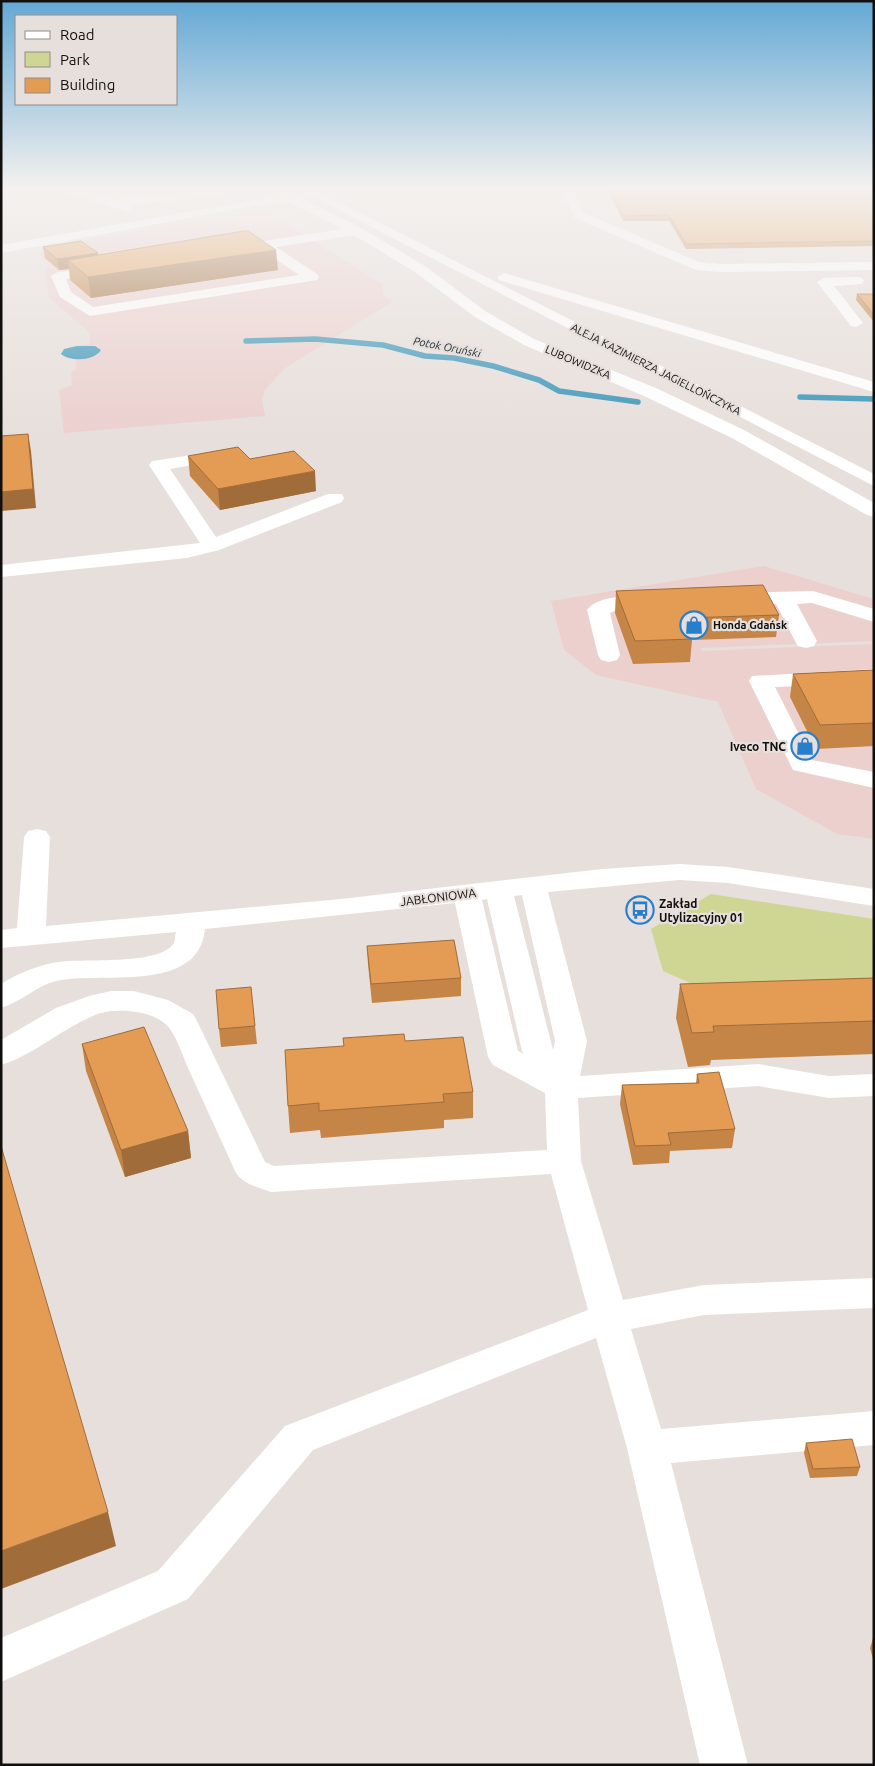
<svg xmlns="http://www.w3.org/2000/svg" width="875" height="1766" viewBox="0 0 875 1766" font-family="Ubuntu,sans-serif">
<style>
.commercial{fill:#ebd0ce}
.green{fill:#cfd694}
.water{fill:#3c96b9}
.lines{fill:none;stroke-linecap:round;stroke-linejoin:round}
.stream{stroke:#3c96b9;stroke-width:5.5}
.minor{fill:#fff;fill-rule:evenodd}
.highway{fill:#fff;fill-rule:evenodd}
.wall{fill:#c48547}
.shaded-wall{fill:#a06c3a}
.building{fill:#e49b53;stroke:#a06c3a}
.labels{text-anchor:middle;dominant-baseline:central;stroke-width:4.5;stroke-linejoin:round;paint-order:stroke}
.far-water-label{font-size:11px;font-style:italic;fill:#192d36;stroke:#e7dfdb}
.far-street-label{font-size:11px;fill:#110f0d;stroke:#e7dfdb}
.far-poi-label{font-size:11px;font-weight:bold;fill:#110f0d;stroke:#e7dfdb;text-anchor:start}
.poi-label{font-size:12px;font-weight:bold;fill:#110f0d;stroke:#e7dfdb;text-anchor:end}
.street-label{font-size:12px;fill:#110f0d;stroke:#e7dfdb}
</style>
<rect width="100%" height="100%" fill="#e7dfdb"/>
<g class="commercial">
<path d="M 246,212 L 268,213 L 349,263 L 382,284 L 383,295 L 392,302 L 285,368 L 265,390 L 262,400 L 265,416 L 64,433 L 59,390 L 72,385 L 71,372 L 76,369 L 76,359 L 63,357 L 61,352 L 70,347 L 90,344 L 90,333 L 49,298 L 45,267 L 50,266 L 38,254 L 49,248 L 92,239 Z"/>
<path d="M 764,566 L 874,599 L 874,641 L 700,648 L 702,651 L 874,644 L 874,839 L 837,834 L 756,789 L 718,702 L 596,675 L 564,650 L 551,601 Z"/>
</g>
<path class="green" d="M 711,894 L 874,919 L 874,999 L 726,999 L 663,971 L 651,929 Z"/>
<path class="water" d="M 77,346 L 95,346 L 101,350 C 94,361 71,362 61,354 L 64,349 Z"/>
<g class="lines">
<g class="stream">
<path d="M 246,341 L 315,339 L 383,345 L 425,356 L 454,358 L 493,366 L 539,380 L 559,391 L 638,402"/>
<path d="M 800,397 L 874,399"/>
</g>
<g class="minor">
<path d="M 63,189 L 81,189 L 113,199 L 228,189 L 229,191 L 223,195 L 130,205 L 134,208 L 128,212 L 65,192 Z"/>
<path d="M 268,189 L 283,189 L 361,228 L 425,266 L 485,311 L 534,339 L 656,388 L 744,430 L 874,503 L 874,517 L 867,515 L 732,438 L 644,396 L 524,345 L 475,317 L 415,272 L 354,235 L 276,247 L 317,274 L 319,277 L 317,280 L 90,316 L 60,297 L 51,276 L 58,272 L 113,266 L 115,269 L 113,272 L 66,279 L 71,292 L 93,307 L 299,275 L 261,249 L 231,250 L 224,246 L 231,242 L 264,241 L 343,229 L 289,202 L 259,205 L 1,253 L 1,245 L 278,196 Z"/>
<path d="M 562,189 L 574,189 L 584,213 L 699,262 L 719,264 L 874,262 L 874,270 L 719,272 L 696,270 L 575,218 Z"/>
<path d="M 857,277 L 862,278 L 864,281 L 862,284 L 834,286 L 863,323 L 856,327 L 851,326 L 817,282 L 824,278 Z"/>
<path d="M 192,455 L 198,456 L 201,460 L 198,464 L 170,469 L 216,537 L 328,494 L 342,494 L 344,498 L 342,502 L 219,550 L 187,558 L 1,577 L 1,565 L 200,543 L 149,465 L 152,461 Z"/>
<path d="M 813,591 L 874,609 L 874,622 L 812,603 L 797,604 L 817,641 L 814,646 L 806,648 L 798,646 L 795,641 L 776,604 L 725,603 L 721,599 L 725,595 L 732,593 Z"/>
<path d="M 652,596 L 659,598 L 663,602 L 659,606 L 620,609 L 610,613 L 620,655 L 617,660 L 609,662 L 601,660 L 598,655 L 587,610 C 598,594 635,596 652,596 Z"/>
<path d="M 874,669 L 874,683 L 775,687 L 812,760 L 874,772 L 874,788 L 793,770 L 749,681 L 752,676 Z"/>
<path d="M 37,829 L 46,831 L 50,837 L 46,926 L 341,899 L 602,869 L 679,864 L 728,867 L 874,889 L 874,906 L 728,883 L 679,880 L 548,892 L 587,1041 L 580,1076 L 758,1064 L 829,1076 L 874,1074 L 874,1096 L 829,1098 L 758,1086 L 578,1098 L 581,1161 L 623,1300 L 704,1285 L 874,1278 L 874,1308 L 704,1315 L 631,1329 L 661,1429 L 874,1411 L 874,1445 L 671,1463 L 748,1765 L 700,1765 L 627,1448 L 596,1338 L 313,1450 L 188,1599 L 1,1682 L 1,1638 L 158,1571 L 285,1426 L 588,1310 L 551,1174 L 271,1192 C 257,1187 242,1184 235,1171 C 220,1137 204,1104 189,1070 C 183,1057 178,1040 170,1029 C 157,1010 115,1007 95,1015 C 63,1028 34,1055 1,1065 L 1,1040 L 56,1008 L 89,996 L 111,991 L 134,991 L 168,1000 L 193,1014 L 197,1021 L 265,1162 L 274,1166 L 547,1150 L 545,1093 L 493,1065 L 488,1057 L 455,903 L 205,929 C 199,995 99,971 56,981 C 36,986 21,1002 1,1008 L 1,984 C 19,973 38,965 58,962 C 83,958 160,966 174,943 C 175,940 175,935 176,932 L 1,948 L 1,930 L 17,928 L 24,837 L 28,831 ZM 522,895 L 555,1041 L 553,1050 L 514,896 ZM 487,899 L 522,1051 L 524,1054 L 518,1051 L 482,900 Z"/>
</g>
<g class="highway">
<path d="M 298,189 L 313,189 L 874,474 L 874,486 Z"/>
<path d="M 504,273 L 874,382 L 874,392 L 499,280 L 497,277 Z"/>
</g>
</g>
<g class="wall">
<path d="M 607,189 L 874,189 L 874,246 L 686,249 L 669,221 L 623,221 Z"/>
<path d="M 43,247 L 98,253 L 98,255 L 278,270 L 91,298 L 70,280 L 69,269 L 59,270 L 45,258 Z"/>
<path d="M 857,294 L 874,294 L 874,322 L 856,300 Z"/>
<path d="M 188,456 L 250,459 L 316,491 L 220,510 L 190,476 Z"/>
<path d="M 616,591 L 779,615 L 776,637 L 692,640 L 690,662 L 633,664 L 615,613 Z"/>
<path d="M 874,670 L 874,746 L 816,749 L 790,697 L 793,674 Z"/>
<path d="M 367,946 L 461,978 L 461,996 L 372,1003 L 368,964 Z"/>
<path d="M 874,978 L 874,1054 L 711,1060 L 710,1065 L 688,1067 L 676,1018 L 680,984 Z"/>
<path d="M 251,987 L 257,1044 L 221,1047 L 219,1029 Z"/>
<path d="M 343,1038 L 405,1041 L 473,1092 L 473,1118 L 444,1120 L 444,1128 L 321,1138 L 320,1130 L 290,1133 L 288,1106 L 344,1046 Z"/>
<path d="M 82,1044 L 188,1131 L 191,1158 L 125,1177 L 86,1071 Z"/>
<path d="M 697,1074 L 735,1129 L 732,1148 L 670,1151 L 669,1163 L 633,1165 L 620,1104 L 622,1085 L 696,1083 Z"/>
<path d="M 806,1443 L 860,1467 L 857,1476 L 810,1478 L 804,1453 Z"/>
<path d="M 874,1635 L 874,1663 L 870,1648 Z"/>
</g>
<g class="shaded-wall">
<path d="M 276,250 L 278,270 L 91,298 L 88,277 Z"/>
<path d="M 98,253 L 99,264 L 68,260 L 69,269 L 59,270 L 57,259 Z"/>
<path d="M 28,434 L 31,451 L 36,508 L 1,511 L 1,492 Z"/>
<path d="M 315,471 L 316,491 L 220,510 L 218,489 Z"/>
<path d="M 188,1131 L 191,1158 L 125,1177 L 121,1150 Z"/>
<path d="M 108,1512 L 116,1546 L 1,1589 L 1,1551 Z"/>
</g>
<g class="building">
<path d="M 610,189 L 874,189 L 874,241 L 686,244 L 669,215 L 624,216 Z"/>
<path d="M 244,231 L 248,231 L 276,250 L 88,277 L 68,260 Z"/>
<path d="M 81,241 L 98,253 L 57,259 L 43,247 Z"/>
<path d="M 857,294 L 874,294 L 874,315 Z"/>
<path d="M 28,434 L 33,489 L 1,492 L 1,436 Z"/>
<path d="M 238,447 L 250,459 L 294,451 L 315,471 L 218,489 L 188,456 Z"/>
<path d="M 763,585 L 779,615 L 684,618 L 692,639 L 635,641 L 616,591 Z"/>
<path d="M 874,670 L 874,723 L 820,725 L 793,674 Z"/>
<path d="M 454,940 L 461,978 L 371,984 L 367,946 Z"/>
<path d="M 874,978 L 874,1021 L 713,1026 L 714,1032 L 692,1033 L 680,984 Z"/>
<path d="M 251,987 L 255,1026 L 219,1029 L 216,990 Z"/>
<path d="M 144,1027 L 188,1131 L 121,1150 L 82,1044 Z"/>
<path d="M 404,1034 L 405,1041 L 463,1037 L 473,1092 L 443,1094 L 444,1102 L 319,1111 L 319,1103 L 288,1106 L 285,1050 L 344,1046 L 343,1038 Z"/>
<path d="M 719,1072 L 735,1129 L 668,1133 L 671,1145 L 635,1146 L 622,1085 L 699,1083 L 697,1074 Z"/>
<path d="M 1,1146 L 108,1512 L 1,1551 Z"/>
<path d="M 852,1439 L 860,1467 L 813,1469 L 806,1443 Z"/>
</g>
<linearGradient id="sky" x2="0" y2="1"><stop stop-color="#63a8d5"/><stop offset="0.43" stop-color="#f4f1ef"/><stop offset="1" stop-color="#f4f1ef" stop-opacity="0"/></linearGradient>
<rect width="875" height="436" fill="url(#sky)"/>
<defs>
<g id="shop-ring" transform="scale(1.4375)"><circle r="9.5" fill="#e7dfdb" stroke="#287ecc" stroke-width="1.5"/><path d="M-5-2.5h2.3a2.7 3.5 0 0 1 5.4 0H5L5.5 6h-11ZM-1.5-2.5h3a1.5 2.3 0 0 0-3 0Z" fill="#287ecc"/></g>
<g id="bus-ring" transform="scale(1.4375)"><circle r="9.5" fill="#e7dfdb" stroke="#287ecc" stroke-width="1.5"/><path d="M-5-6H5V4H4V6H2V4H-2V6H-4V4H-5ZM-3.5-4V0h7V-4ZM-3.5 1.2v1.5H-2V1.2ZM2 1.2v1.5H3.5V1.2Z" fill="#287ecc"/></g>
</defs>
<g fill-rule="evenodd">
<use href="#shop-ring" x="694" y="625"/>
<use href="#shop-ring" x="805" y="746"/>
<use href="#bus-ring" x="640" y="910"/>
</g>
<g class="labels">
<g class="far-water-label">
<text transform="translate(447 347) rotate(11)">Potok Oruński</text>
</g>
<g class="far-street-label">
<text transform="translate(578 362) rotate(23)">LUBOWIDZKA</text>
<text transform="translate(656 369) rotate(27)">ALEJA KAZIMIERZA JAGIELLOŃCZYKA</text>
</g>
<g class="far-poi-label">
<text x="713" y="625">Honda Gdańsk</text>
</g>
<g class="poi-label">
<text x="786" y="746">Iveco TNC</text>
<text x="659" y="903" text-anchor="start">Zakład<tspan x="659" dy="14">Utylizacyjny 01</tspan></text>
</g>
<g class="street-label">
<text transform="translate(438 897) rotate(-7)">JABŁONIOWA</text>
</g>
</g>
<rect width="875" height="1766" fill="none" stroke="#110f0d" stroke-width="5"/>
<rect x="15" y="15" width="162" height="90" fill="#e7dfdb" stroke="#918c89"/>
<rect x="25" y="31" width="25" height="8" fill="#ffffff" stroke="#918c89"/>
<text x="60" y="40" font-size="15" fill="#110f0d">Road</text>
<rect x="25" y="52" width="25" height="15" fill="#cfd694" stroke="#918c89"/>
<text x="60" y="65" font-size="15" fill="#110f0d">Park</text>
<rect x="25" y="78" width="25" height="15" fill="#e49b53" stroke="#918c89"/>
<text x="60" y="90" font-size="15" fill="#110f0d">Building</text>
</svg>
